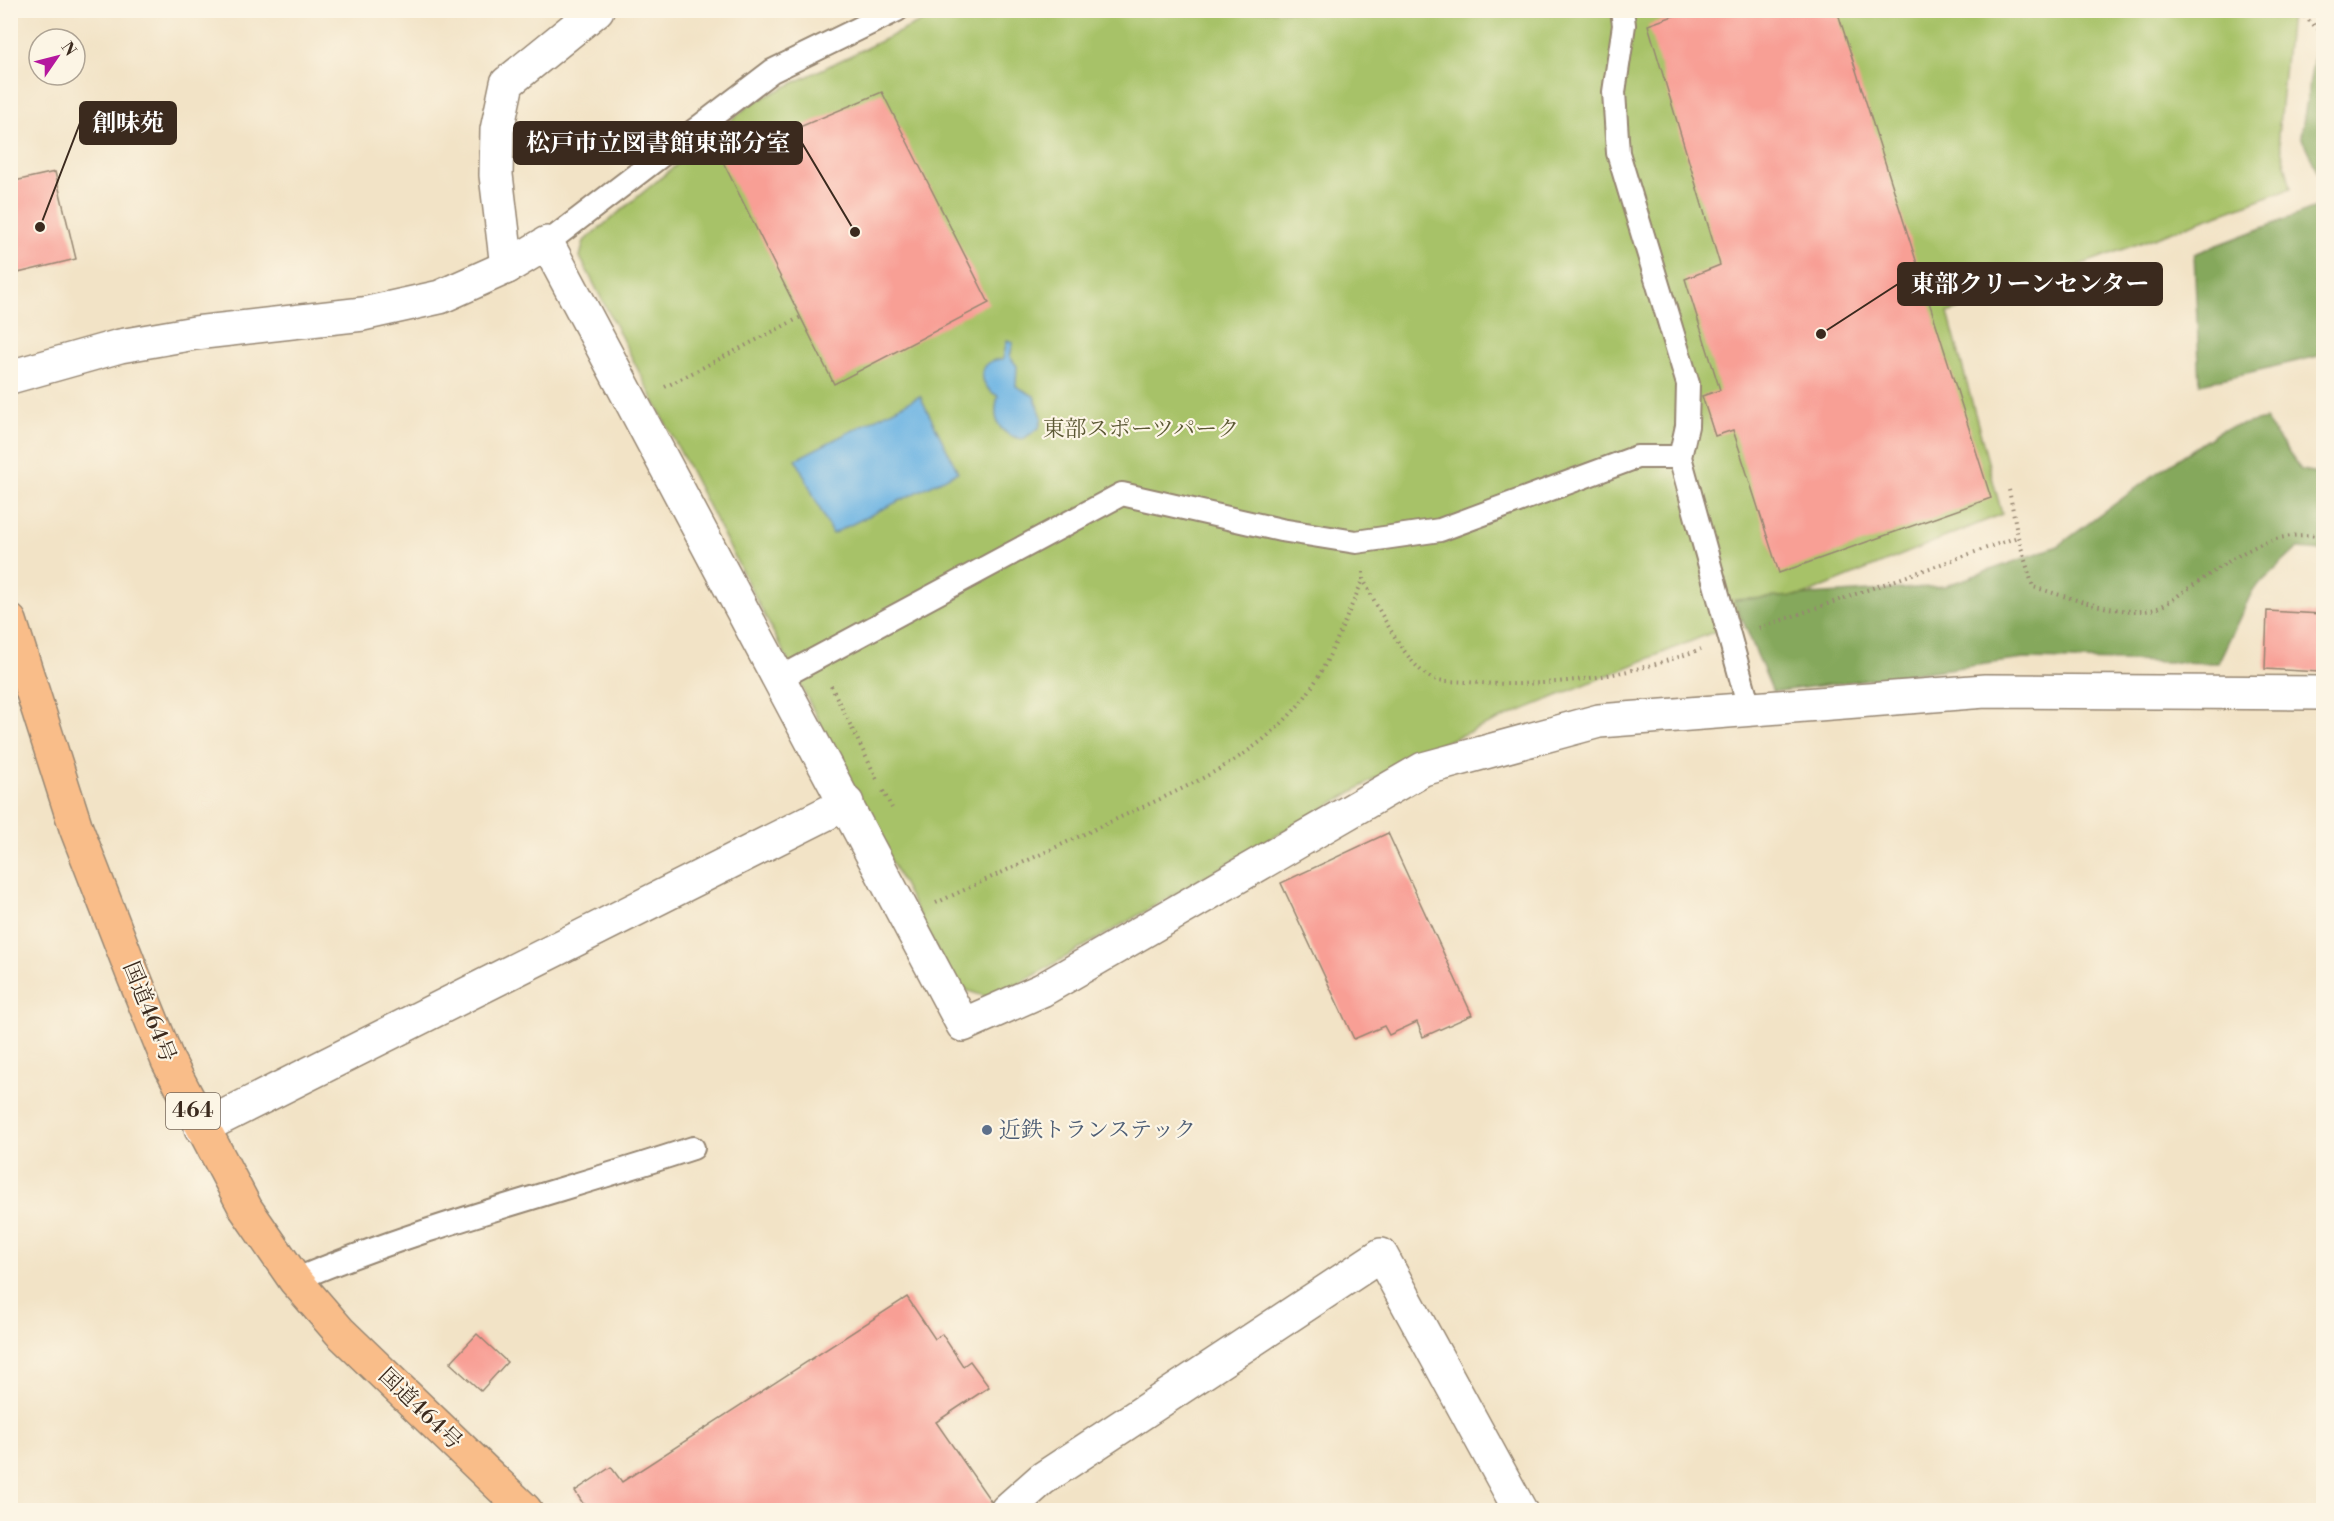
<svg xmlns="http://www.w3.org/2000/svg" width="2334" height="1521" viewBox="0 0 2334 1521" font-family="'Libre Bodoni','Noto Serif JP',serif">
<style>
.green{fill:#a7c268;stroke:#717643;stroke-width:1.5}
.forest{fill:#85a85c;stroke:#60693d;stroke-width:1.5}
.water{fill:#6bb3e3;stroke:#536e80;stroke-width:1.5}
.building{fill:#f89f95}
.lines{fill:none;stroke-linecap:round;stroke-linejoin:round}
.service-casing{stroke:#968672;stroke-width:26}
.minor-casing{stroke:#968672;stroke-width:36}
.tertiary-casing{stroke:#968672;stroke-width:36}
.trunk-casing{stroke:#968672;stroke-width:36}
.path{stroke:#968672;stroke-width:4;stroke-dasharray:1.5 4.5;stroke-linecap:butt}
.service{stroke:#fff;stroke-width:22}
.minor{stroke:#fff;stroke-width:33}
.tertiary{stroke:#fff;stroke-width:33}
.trunk{stroke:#f9bd89;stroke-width:33}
.service-dot{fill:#5c6f8a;stroke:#fcf5e5;stroke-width:2}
.labels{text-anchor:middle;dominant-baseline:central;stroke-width:4.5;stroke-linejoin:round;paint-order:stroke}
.shield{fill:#fcf5e5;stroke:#75675a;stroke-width:1.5}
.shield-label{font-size:21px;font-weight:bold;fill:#3b2a1e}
.park-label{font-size:22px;fill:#5b5834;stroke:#fcf5e5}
.street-label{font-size:22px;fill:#3b2a1e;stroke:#fcf5e5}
.service-label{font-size:22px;fill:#4e5e75;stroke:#fcf5e5;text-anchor:start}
.leader{fill:none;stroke:#3b2a1e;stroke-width:2}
.callout-dot{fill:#3b2a1e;stroke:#fcf5e5;stroke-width:2}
.callout{fill:#3b2a1e;stroke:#3b2a1e;stroke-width:2}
.callout-label{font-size:24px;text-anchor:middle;font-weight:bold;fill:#fff}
</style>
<rect width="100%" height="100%" fill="#fcf5e5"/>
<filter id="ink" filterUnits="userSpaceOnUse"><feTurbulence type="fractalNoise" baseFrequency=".0167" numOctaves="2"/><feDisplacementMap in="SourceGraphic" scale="12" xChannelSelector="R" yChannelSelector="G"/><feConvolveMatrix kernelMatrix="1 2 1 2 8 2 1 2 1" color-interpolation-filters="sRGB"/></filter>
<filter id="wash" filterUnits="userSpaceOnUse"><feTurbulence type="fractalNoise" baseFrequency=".008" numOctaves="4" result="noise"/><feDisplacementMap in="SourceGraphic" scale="24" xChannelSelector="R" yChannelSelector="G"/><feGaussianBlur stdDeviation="1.35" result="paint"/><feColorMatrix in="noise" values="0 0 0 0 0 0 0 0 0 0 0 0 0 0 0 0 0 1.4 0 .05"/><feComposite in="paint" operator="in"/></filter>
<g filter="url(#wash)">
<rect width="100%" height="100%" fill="#f2e3c6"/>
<path class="green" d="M 943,11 L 2294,11 L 2289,24 L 2278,136 L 2291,188 L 1948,313 L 2002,514 L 1425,750 L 993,999 L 956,987 L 580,257 L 584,241 L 752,103 Z"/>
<g class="forest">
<path d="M 2321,11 L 2324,11 L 2323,184 L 2301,136 Z"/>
<path d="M 2323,205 L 2323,355 L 2200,384 L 2194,254 Z"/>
<path d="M 2265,419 L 2301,470 L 2323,474 L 2323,551 L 2297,549 L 2253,590 L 2218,663 L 2024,659 L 1773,692 L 1734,600 L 1945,586 L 2058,546 L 2158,472 L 2223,429 Z"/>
</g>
<g class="water">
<path d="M 1007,340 L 1013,342 L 1010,357 L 1017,366 L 1016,386 L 1034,396 L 1042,417 L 1039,428 L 1023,439 C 998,435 992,419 998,396 C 976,385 977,359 1003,359 Z"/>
<path d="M 920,396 L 958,472 L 832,534 L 796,459 Z"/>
</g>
<g id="blocks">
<g class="building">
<path d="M 1690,10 L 1837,10 L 1991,498 L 1779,573 L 1733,430 L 1715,436 L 1702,396 L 1720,390 L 1685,279 L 1720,265 L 1648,25 Z"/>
<path d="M 882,92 L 989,303 L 834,384 L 722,160 Z"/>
<path d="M 55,172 L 76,259 L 18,273 L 10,242 L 10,182 Z"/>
<path d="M 2267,611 L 2322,614 L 2320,672 L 2265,669 Z"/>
<path d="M 1388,833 L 1472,1015 L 1423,1037 L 1417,1022 L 1389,1035 L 1384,1026 L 1354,1039 L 1281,883 Z"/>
<path d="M 907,1297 L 935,1339 L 942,1334 L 963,1366 L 970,1361 L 989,1387 L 936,1422 L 997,1510 L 587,1510 L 575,1491 L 611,1467 L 622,1482 Z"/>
<path d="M 477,1334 L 507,1362 L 481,1391 L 450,1363 Z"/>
</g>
</g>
</g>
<g filter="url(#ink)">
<use href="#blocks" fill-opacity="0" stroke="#968672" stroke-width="1.5"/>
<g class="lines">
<g class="service-casing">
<g id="service">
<path d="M 1622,10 L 1624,25 L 1614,92 L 1618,153 L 1688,384 L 1687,426 L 1680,457 L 1750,711"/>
<path d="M 547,243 L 772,71 L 897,10"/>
<path d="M 780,678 L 1122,494 L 1281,530 L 1356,542 L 1440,530 L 1637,457 L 1680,457"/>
<path d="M 295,1280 C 424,1225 560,1192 693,1148"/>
</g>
</g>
<g class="minor-casing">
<g id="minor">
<path d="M 597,10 L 507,83 L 497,130 L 496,175 L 507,267 L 547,243 L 963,1025 L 1042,990 L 1423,769 L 1599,721 L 1985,691 L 2324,693"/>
<path d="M 201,1128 L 847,803"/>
<path d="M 1007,1510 L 1042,1479 L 1381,1255 L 1520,1510"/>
</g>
</g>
<g class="tertiary-casing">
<path id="tertiary" d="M 10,377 L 120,346 L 195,333 L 363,314 L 440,297 L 507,267"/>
</g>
<g class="trunk-casing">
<path id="trunk" d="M 10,621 L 76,828 L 134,977 L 168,1061 L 246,1209 L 295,1280 L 340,1332 L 525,1510"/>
</g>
<g class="path">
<path d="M 2307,10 L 2305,17 L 2324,34"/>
<path d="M 665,387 L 801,317"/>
<path d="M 2009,490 L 2018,537 L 2033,587 C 2067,596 2121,618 2155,609 C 2165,606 2177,596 2186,590 C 2231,561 2267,527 2324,537"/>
<path d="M 1363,572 L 1363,579 C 1376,604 1408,670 1434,679 C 1444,682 1457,681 1467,682 C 1545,689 1628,677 1701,649"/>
<path d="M 1759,628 L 2018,537"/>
<path d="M 831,686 L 878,781"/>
<path d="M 883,791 L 892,808"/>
<path d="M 936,903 C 994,876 1052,849 1110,822 C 1178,790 1253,762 1301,702 C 1328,669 1345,618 1363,580"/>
</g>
<use href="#service" class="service"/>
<use href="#minor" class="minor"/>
<use href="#tertiary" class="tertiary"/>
<use href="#trunk" class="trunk"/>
</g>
</g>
<circle class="service-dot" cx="987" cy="1130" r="6"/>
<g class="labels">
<rect class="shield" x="166" y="1093" width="54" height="36" rx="4.5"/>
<g class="shield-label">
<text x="193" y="1111">464</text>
</g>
<g class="park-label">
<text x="1141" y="429">東部スポーツパーク</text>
</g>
<g class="street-label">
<text transform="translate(149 1012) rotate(68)">国道464号</text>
<text transform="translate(420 1409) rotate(44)">国道464号</text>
</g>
<g class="service-label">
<text x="999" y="1130">近鉄トランステック</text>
</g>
</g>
<path class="leader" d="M40 227L80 123M855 232L802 143M1821 334L1898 284"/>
<g class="callout-dot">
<circle cx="40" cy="227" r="6"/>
<circle cx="855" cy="232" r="6"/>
<circle cx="1821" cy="334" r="6"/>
</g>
<g class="callout">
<rect x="80" y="102" width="96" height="42" rx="6"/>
<rect x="514" y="122" width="288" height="42" rx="6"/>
<rect x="1898" y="263" width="264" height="42" rx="6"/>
</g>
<g class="callout-label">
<text x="128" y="131">創味苑</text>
<text x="658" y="151">松戸市立図書館東部分室</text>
<text x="2030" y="292">東部クリーンセンター</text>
</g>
<rect width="2334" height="1521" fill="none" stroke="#fcf5e5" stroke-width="36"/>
<g transform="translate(57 57) rotate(55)"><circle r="28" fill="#fcf5e5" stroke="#afa495" stroke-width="1.5"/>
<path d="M0-4.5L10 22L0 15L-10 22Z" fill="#b5179e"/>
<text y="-9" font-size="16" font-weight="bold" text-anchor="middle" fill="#3b2a1e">N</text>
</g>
</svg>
